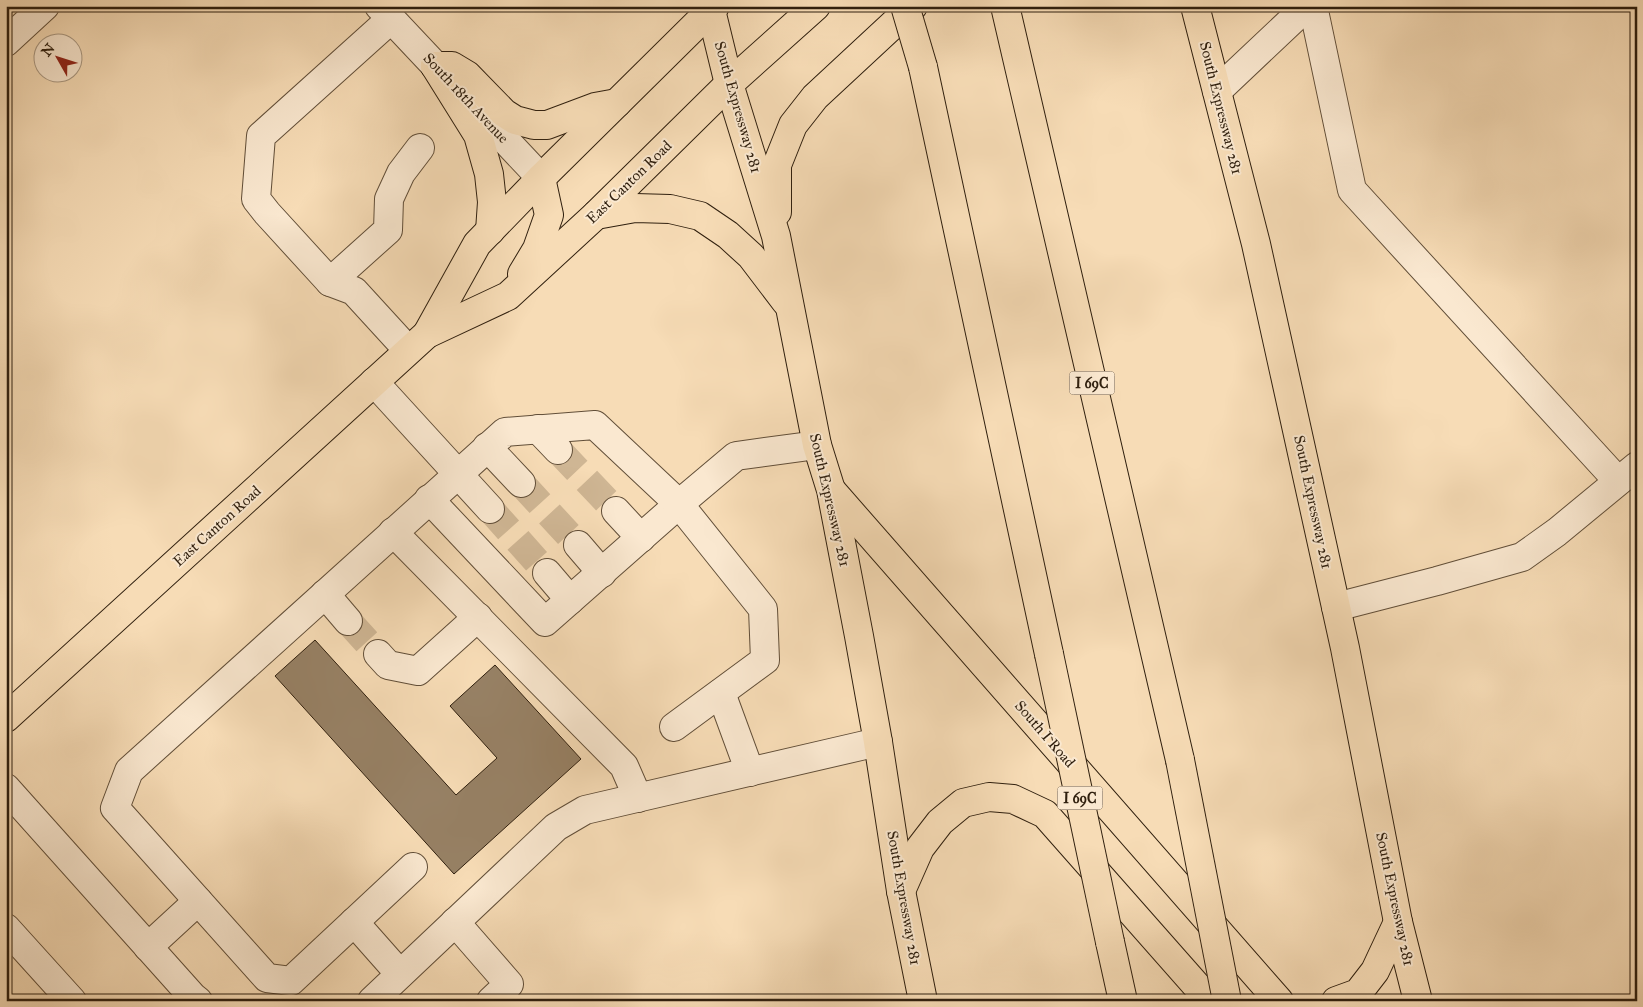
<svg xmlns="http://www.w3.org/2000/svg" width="1643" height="1007" viewBox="0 0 1643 1007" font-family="'IM FELL Great Primer',serif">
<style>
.building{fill:#978165;stroke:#2f1f0e}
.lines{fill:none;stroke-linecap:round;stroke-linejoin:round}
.minor-tunnel{stroke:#cfb694;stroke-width:28;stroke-dasharray:28 14;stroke-linecap:butt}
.minor-casing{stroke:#614e38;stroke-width:30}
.major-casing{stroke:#2f1f0e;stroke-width:30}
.highway-casing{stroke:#2f1f0e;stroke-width:30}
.minor{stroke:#fae8d0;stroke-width:28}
.major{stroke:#f7dcb6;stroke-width:28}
.highway{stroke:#f7dcb6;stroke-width:28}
.highway-bridge-casing{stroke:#2f1f0e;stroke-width:30;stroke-linecap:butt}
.highway-bridge{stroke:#f7dcb6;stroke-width:28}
.labels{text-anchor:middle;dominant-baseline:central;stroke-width:4;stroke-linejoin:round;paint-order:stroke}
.shield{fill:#fae8d0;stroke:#6c5b48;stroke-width:1}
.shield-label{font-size:14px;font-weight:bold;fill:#2f1f0e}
.street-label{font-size:15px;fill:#2f1f0e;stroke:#fae8d0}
</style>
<rect width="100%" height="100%" fill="#f7dcb6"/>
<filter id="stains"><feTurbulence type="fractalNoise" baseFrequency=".004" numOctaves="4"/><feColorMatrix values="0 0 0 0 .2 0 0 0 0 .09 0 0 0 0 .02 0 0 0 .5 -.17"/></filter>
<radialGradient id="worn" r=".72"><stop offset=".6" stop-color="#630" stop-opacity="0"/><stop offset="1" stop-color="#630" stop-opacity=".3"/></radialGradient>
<path class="building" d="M 315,640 L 456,795 L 497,758 L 450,706 L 495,665 L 581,759 L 454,874 L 275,676 Z"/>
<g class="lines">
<g class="minor-tunnel">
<path d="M 558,450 L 616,511"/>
<path d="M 521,483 L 578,545"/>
<path d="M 490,509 L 547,573"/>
<path d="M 348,621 L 378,654"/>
</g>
<g class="minor-casing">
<g id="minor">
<path d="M 379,6 L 541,178"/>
<path d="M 1313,6 L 1352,190 L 1618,481"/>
<path d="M 391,19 L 261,136 L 256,199 L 267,213 L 330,282 L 354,291 L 408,350"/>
<path d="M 6,42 L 45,6"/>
<path d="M 1217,91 L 1307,6"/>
<path d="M 330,282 L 388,230 L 389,199 L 401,173 L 420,148"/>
<path d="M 374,382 L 490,509"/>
<path d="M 538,429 L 558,450"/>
<path d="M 487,447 L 521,483"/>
<path d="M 429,499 L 545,622 L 679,504 L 763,609 L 765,660 L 674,727"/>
<path d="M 616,511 L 641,538"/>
<path d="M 393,532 L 624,766 L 638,798"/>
<path d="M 578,545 L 602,573"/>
<path d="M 547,573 L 570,600"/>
<path d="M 325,594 L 348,621"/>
<path d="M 1336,607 L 1437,581 L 1522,557 L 1557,532 L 1637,466"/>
<path d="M 378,654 L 388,665 L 418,671 L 478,617"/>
<path d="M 721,693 L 750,772"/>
<path d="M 6,788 L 193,997 L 198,1001"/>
<path d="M 413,867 L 291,981 L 267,978 L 115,808 L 129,771 L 505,432 L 595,425 L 679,504 L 736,456 L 817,445"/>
<path d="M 354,922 L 400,974"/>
<path d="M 455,922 L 509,984 L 491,1001"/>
<path d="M 6,928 L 72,1001"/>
<path d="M 148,947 L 198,901"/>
<path d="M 372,1001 L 556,827 L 585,810 L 878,742"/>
</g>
</g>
<g class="major-casing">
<g id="major">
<path d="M 710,6 L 729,84 L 776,236 L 817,445 L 831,490 L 859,636 L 878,742 L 901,891 L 923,1001"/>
<path d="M 1195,6 L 1256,244 L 1345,648 L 1398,922 L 1418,1001"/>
<path d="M 435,66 L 452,66 L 467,75 L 504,113 L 515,120 L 534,125 L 547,125 L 595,107 L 617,103"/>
<path d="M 435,66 L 478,135 L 489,174 L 492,202 L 490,231"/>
<path d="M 777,212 L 777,165 L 793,125 L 815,97 L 913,6"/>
<path d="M 596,215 L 635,208 L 670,209 L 700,216 L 728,235 L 751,256 L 786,302"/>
<path d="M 522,274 L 537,249 L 549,215 L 541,178"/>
<path d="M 427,334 L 477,244 L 541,178 L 715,6"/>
<path d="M 832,491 L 1279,1001"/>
<path d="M 6,718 L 427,334 L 508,296 L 596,215 L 729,84 L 816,6"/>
<path d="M 901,891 L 920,848 L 940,822 L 963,803 L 989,797 L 1013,799 L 1045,814 L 1210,1001"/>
<path d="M 1336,1001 L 1358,993 L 1375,971 L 1398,922"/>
</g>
</g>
<g class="highway-casing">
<g id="highway">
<path d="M 1005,6 L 1180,760"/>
<path d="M 923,67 L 1049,654"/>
<path d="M 1110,942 L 1123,1001"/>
</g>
</g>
<use href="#minor" class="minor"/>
<use href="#major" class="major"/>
<use href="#highway" class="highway"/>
<g class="highway-bridge-casing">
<g id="highway-bridge">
<path d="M 905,6 L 923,67"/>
<path d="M 1049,654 L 1110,942"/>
<path d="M 1180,760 L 1227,1001"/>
</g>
</g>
<use href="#highway-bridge" class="highway-bridge"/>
</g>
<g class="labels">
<g class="shield">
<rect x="1069.5" y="371.5" width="45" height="23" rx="4"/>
<rect x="1057.5" y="786.5" width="45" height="23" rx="4"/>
</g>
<g class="shield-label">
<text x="1092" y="383">I 69C</text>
<text x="1080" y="798">I 69C</text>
</g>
<g class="street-label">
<text transform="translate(466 98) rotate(47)">South 18th Avenue</text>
<text transform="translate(738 107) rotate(74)">South Expressway 281</text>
<text transform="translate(1221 108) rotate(76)">South Expressway 281</text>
<text transform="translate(629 182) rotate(-44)">East Canton Road</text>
<text transform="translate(830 500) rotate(77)">South Expressway 281</text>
<text transform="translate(1313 502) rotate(78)">South Expressway 281</text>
<text transform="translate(217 526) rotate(-42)">East Canton Road</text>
<text transform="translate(1045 734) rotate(49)">South I Road</text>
<text transform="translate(904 898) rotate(80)">South Expressway 281</text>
<text transform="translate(1395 899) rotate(78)">South Expressway 281</text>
</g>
</g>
<rect width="1643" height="1007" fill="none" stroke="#f7dcb6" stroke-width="25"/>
<rect x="8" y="8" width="1628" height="992" fill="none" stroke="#2f1f0e" stroke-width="2.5"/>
<rect x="12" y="12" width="1618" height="982" fill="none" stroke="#2f1f0e"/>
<g transform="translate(58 58) rotate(309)"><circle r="24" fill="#fae8d0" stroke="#a99882"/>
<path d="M0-4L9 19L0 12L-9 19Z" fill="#8f2418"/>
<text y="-8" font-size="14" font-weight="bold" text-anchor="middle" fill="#2f1f0e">N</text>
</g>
<rect width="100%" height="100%" filter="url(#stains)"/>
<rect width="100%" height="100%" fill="url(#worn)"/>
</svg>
